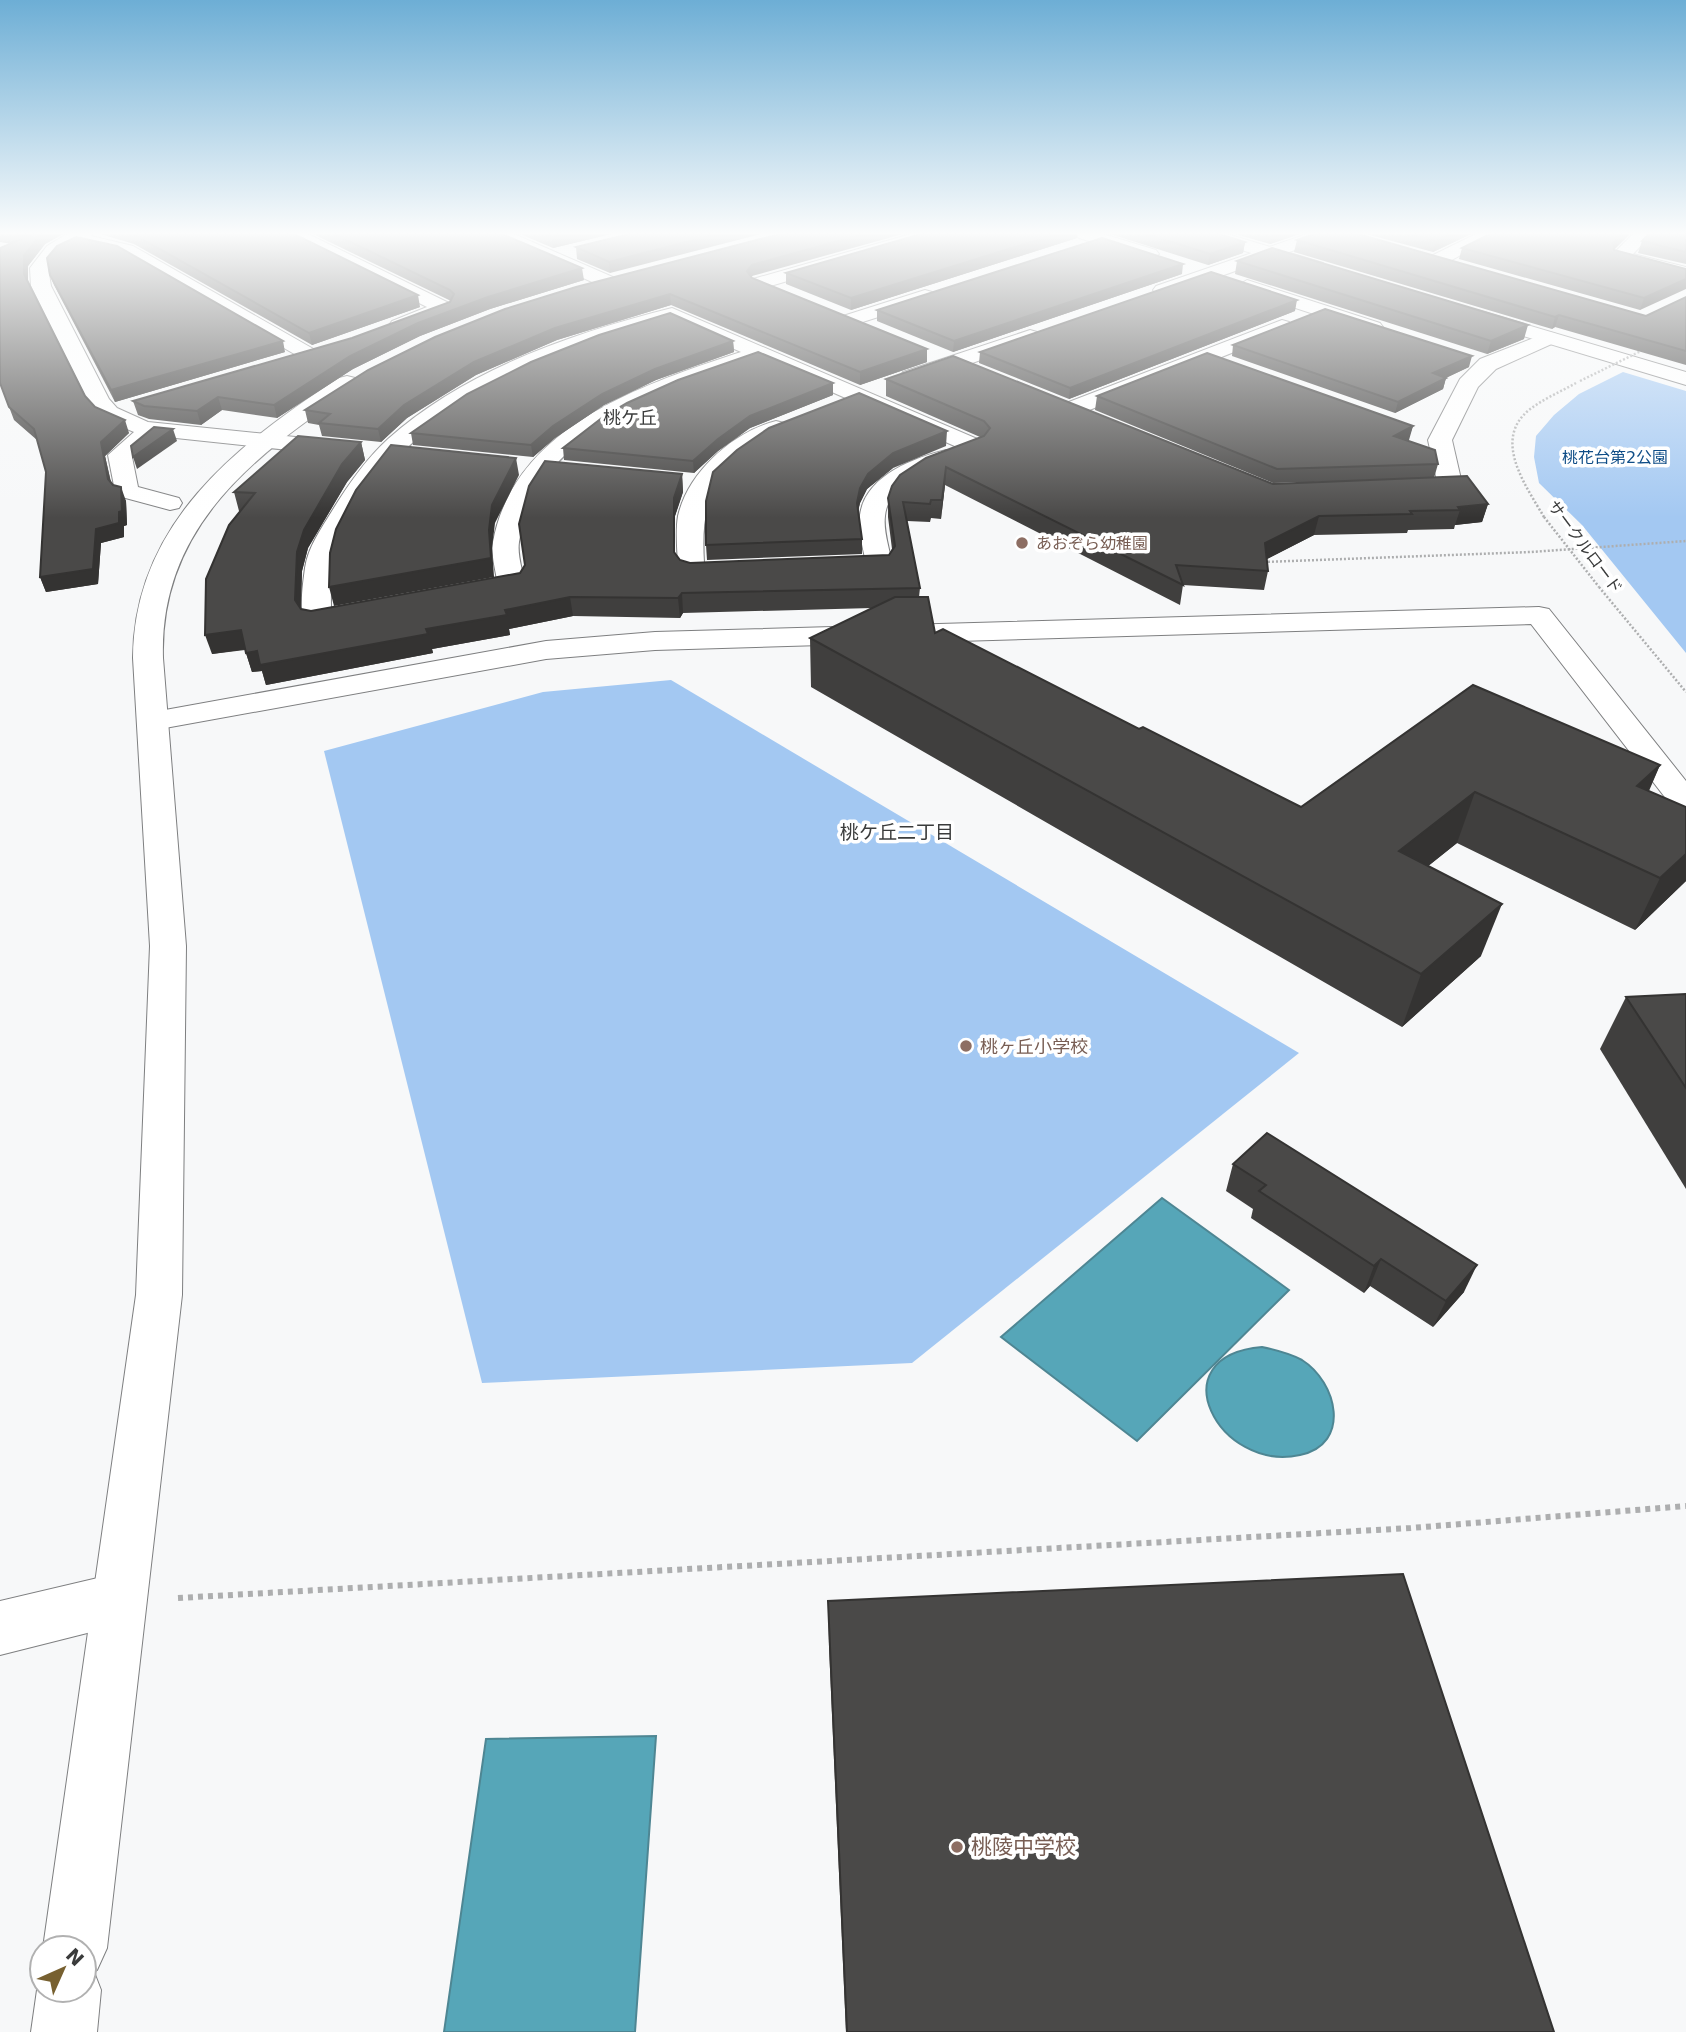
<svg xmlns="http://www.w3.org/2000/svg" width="1686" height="2032" viewBox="0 0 1686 2032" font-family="'DejaVu Sans','Noto Sans JP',sans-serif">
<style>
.green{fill:#a3c8f2}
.water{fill:#56a6b8;stroke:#4e8693;stroke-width:2}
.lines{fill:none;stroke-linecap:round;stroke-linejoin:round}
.minor-casing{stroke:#7e7f80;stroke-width:2}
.tertiary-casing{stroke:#7e7f80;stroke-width:2}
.path-far1{stroke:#adaeaf;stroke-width:2.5;stroke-dasharray:2 2;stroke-linecap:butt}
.path{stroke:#adaeaf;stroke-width:6;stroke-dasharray:5 5;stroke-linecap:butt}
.minor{fill:#fff;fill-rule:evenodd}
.tertiary{fill:#fff;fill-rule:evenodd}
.path-bridge{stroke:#adaeaf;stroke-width:2.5;stroke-dasharray:2 2;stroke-linecap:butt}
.wall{fill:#403f3e}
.shaded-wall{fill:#343332}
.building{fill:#4a4948;stroke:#343332;stroke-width:2}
.education-dot{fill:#8d6e63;stroke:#fff;stroke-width:2.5}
.labels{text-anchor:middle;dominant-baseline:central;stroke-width:7;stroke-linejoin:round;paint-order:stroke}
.far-park-label{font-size:16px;fill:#0f4d87;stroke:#fff}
.far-education-label{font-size:16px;fill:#785e54;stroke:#fff;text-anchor:start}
.far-street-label{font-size:16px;fill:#3b3c3c;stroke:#fff}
.far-quarter-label{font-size:18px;fill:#3b3c3c;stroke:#fff}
.education-label{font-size:18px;fill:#785e54;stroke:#fff;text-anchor:start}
.neighbourhood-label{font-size:19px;fill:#3b3c3c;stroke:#fff}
.near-education-label{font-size:21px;fill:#785e54;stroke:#fff;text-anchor:start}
</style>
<rect width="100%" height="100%" fill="#f7f8f9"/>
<g class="green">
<path d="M 1623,372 L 1686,391 L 1686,653 L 1582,525 L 1539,483 L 1534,457 L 1536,436 L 1554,415 L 1579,394 Z"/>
<path d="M 671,680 L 1299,1053 L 912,1363 L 482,1383 L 324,751 L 543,692 Z"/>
</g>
<g class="water">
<path d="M 1162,1198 L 1289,1290 L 1137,1441 L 1001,1337 Z"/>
<path d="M 1262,1347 C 1276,1350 1289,1353 1302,1360 C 1337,1382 1352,1444 1300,1455 C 1219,1473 1157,1356 1262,1347 Z"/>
<path d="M 656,1736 L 635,2032 L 444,2032 L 486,1739 Z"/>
</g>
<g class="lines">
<g class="minor-casing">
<g id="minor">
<path d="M 67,234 L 92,234 L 91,236 L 133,246 L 317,351 L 321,355 L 317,359 L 303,359 L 121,254 L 79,244 L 59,254 L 48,268 L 51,286 L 109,399 L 117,408 L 148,422 L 344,442 L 352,444 L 356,449 L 352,454 L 344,456 L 157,436 L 132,457 L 138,487 L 179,498 L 182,503 L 179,508 L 170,510 L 118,496 L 115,491 L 108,455 L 134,432 L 101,418 L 91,407 L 31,286 L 30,268 L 47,246 Z"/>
<path d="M 286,234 L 308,234 L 451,304 L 454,308 L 451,312 L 406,329 L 392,329 L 389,325 L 392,321 L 427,307 L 289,238 Z"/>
<path d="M 491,234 L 514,234 L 615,278 L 618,282 L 615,286 L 601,286 L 494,238 Z"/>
<path d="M 911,234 L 938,234 L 935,238 L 767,287 L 760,289 L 750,283 L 753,279 Z"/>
<path d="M 1076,234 L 1103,234 L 1156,250 L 1159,254 L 1150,260 L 1079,238 Z"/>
<path d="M 1307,234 L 1332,234 L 1329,238 L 1170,294 L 1156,294 L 1153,290 L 1156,286 Z"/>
<path d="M 1476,234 L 1498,234 L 1443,265 L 1436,267 L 1427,261 L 1429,257 Z"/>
<path d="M 1633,234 L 1652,234 L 1633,254 L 1686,267 L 1686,279 L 1613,260 L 1611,256 Z"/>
<path d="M 1247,280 L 1380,323 L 1383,327 L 1380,331 L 1366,331 L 1240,290 L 1237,286 Z"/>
<path d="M 925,290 L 932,292 L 935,296 L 932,300 L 850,326 L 843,324 L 840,320 L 843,316 Z"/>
<path d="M 672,308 L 982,441 L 986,446 L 982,451 L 966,451 L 759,360 C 667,391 536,430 519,542 C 517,556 523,571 525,585 L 521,591 L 470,601 L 460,599 L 456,593 L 460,587 L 497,580 C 495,568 491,554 493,542 C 514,426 644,384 741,352 L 671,321 C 555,356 423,398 358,509 C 350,524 339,539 334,556 C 330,573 331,592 331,609 L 359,605 L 369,607 L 373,613 L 369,619 C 350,624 326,631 307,626 C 298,613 303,584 305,568 C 308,547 321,529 332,511 C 348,485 365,460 388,439 C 465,370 573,333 672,308 Z"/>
<path d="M 1282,320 L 1289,322 L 1292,326 L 1289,330 L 1077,415 L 1061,415 L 1058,410 L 1061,405 Z"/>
<path d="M 1030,330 L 1037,332 L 1040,336 L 1037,340 L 919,382 L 903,382 L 900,377 L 903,372 Z"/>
<path d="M 1549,332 L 1556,334 L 1559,338 L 1556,342 L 1496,369 L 1478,387 L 1452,440 L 1463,488 L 1460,493 L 1411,497 L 1402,495 L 1399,490 L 1402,485 L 1437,481 L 1428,440 L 1460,379 L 1480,359 Z"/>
<path d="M 776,421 L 784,423 L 787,428 C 781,438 765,442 755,449 C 708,480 701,509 704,563 L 744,564 L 748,570 L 744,576 C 726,580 700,581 682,577 L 678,571 C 678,553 675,534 678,516 C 688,472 733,432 776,421 Z"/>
<path d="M 946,450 L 954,452 L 958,457 L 954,462 C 928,472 888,483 885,516 C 883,532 890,549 892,565 L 888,571 L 837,575 L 828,573 L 824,567 L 828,561 L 865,558 C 862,544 858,529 860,515 C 865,476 913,458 946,450 Z"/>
<path d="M 1539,607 L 1549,609 L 1686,781 L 1686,812 L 1674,809 L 1531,624 L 655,650 L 546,659 L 154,730 L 143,728 L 139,721 L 143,714 L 154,712 L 546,641 L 655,632 Z"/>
<path d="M 119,1573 L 138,1580 L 146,1599 L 138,1618 L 119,1625 L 0,1655 L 0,1601 Z"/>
</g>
</g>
<g class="tertiary-casing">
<g id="tertiary">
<path d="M 1200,234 L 1227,234 L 1323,263 L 1325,267 L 1316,273 L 1309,271 L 1203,238 Z"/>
<path d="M 1477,310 L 1686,372 L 1686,385 L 1470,320 L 1467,316 L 1470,312 Z"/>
<path d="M 347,376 L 355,378 L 358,383 L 355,388 C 255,454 159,527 163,658 L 186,946 L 182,1295 L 107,1948 L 97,1970 L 94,1972 L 101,1990 L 97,2032 L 31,2032 L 37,1990 L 42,1978 L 42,1990 L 84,1990 L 84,1948 L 43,1948 L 136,1295 L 150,946 L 133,658 C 134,524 236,445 339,378 Z"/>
</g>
</g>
<g class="path-far1">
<path d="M 1544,517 C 1526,486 1492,440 1529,410 C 1543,399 1560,392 1576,383"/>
<path d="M 1264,562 L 1531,552 L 1686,541"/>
<path d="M 1599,587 L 1686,692"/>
</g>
<path class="path" d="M 178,1598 L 1411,1528 L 1686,1506"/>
<use href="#minor" class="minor"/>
<use href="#tertiary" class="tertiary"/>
<g class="path-bridge">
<path d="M 1580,381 L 1645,349"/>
<path d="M 1544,517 L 1599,587"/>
</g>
</g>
<g class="wall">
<path d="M 0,234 L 63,234 L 45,244 L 28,266 L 28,283 L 85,396 L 95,407 L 129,433 L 105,456 L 111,482 L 126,501 L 127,525 L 124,526 L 124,537 L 101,543 L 98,584 L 46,592 L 40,577 L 46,472 L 37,440 L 14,420 L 0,383 L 11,244 L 0,242 Z"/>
<path d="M 100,234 L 294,234 L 420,307 L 312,345 L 134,244 Z"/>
<path d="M 313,234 L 502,234 L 584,280 L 490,309 L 420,336 L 353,369 L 277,418 L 222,410 L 201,425 L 149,419 L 138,415 L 133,401 L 352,338 L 450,302 L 451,301 Z"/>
<path d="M 520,234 L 611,234 L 553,248 Z"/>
<path d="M 629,234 L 610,273 L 577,259 L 576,247 Z"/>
<path d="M 780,234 L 751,278 L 927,349 L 927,362 L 860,385 L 671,305 L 557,340 L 476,375 L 407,418 L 381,442 L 322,436 L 319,425 L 308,423 L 305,410 Z"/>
<path d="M 1110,234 L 1219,234 L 1245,242 L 1243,253 L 1208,265 Z"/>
<path d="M 1235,234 L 1300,234 L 1270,244 Z"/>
<path d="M 1366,234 L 1471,234 L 1433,252 Z"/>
<path d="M 1630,234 L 1614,250 L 1686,269 L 1640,310 L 1459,259 L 1462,248 Z"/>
<path d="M 1686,234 L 1686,264 L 1638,253 L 1642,241 Z"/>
<path d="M 1077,238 L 851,310 L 786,284 L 786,273 Z"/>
<path d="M 1297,240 L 1646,316 L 1686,297 L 1686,365 L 1555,327 L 1552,329 L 1294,252 Z"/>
<path d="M 1237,261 L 1524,339 L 1487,354 L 1235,274 Z"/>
<path d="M 1182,274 L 953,352 L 877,321 L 877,310 Z"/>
<path d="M 50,275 L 285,352 L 115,402 L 54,285 Z"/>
<path d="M 1295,311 L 1069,399 L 979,363 L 980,352 Z"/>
<path d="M 733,341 L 734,352 L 656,380 L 604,405 L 555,438 L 533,457 L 413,445 L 411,433 Z"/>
<path d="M 1233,345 L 1469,367 L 1446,378 L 1443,389 L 1395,413 L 1232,356 Z"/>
<path d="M 886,379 L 1273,484 L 1353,481 L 1273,483 L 1095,410 L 1097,396 L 1413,426 L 1408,440 L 1438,464 L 1434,478 L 1488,504 L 1482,522 L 1455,525 L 1454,529 L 1408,530 L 1407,533 L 1314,535 L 1267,559 L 1268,571 L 1264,590 L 1183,585 L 1180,605 L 945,485 L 941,519 L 931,518 L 930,522 L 907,521 L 920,588 L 919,597 L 935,633 L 1301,807 L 1660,765 L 1649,791 L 1686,807 L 1686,881 L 1635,930 L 1457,843 L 1428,866 L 1481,956 L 1402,1027 L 811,687 L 810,638 L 872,608 L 683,613 L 680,618 L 573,616 L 509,629 L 510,635 L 432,649 L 433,653 L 266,685 L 262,671 L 252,672 L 245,650 L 212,654 L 240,511 L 239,511 L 234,492 L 361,442 L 365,460 L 347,482 L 308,548 L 302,571 L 301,609 L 311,611 L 520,573 L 682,474 L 683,492 L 675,516 L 675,554 L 680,560 L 690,563 L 889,555 L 892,549 L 888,517 L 888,498 L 980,437 L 886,396 Z"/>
<path d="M 833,383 L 833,395 L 750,428 L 718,451 L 694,473 L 564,460 L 563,448 Z"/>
<path d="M 946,446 L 893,468 L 867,489 L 860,503 L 858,512 L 862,539 L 862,554 L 707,560 L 706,545 Z"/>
<path d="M 1686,994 L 1686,1189 L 1600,1049 L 1626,997 Z"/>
<path d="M 1233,1164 L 1464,1292 L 1433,1327 L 1370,1286 L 1364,1293 L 1251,1218 L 1253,1209 L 1226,1191 Z"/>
<path d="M 828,1601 L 1554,2032 L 846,2032 L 829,1647 Z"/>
</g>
<g class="shaded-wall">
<path d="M 41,234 L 63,234 L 45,244 L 28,266 L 28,286 L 24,274 L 24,255 Z"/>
<path d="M 565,234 L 611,234 L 553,248 L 552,237 Z"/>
<path d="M 717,234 L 761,234 L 610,273 L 609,262 Z"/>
<path d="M 863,234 L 903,234 L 752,276 L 747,283 L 747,271 L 752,265 Z"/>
<path d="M 1057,234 L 1078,234 L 1077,238 L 851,310 L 851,298 Z"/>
<path d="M 1272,234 L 1300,234 L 1270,244 Z"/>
<path d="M 1451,234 L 1471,234 L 1433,252 L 1436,241 Z"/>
<path d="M 1622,234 L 1630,234 L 1609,254 L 1613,243 Z"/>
<path d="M 1245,242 L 1243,253 L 1208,265 L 1210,254 Z"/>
<path d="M 1183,264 L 1182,274 L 953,352 L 954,341 Z"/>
<path d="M 582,268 L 584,280 L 490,309 L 420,336 L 353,369 L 277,418 L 274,405 L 350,356 L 418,323 L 488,297 Z"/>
<path d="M 1686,279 L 1686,289 L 1640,310 L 1644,298 Z"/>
<path d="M 670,294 L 671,305 L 557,340 L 476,375 L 407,418 L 381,442 L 378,429 L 404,405 L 474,362 L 555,328 Z"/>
<path d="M 418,295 L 420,307 L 312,345 L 309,333 Z"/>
<path d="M 1297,300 L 1295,311 L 1069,399 L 1070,388 Z"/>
<path d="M 1559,315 L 1555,327 L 1552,329 L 1555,317 Z"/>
<path d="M 1528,325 L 1524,339 L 1487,354 L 1491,341 Z"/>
<path d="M 283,341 L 285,352 L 115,402 L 111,390 Z"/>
<path d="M 733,341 L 734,352 L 656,380 L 604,405 L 555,438 L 533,457 L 531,445 L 553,426 L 602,394 L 655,369 Z"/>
<path d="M 927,349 L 927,362 L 860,385 L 860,372 Z"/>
<path d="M 1472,356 L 1469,367 L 1430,385 L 1433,373 Z"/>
<path d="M 1446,378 L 1443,389 L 1395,413 L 1398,402 Z"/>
<path d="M 833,383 L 833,395 L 750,428 L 718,451 L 694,473 L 693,461 L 718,439 L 750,416 Z"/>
<path d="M 218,397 L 222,410 L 201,425 L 197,411 Z"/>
<path d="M 125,420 L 129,433 L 105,456 L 113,492 L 108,479 L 101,442 Z"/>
<path d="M 1413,426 L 1409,440 L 1391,450 L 1394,436 Z"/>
<path d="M 173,429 L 177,441 L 137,469 L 133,457 Z"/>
<path d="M 947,431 L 946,446 L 893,468 L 867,489 L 860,503 L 856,518 L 857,503 L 860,488 L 868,474 L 893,453 Z"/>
<path d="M 361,442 L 365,460 L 347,482 L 308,548 L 302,571 L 300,620 L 295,600 L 297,552 L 304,530 L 342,464 Z"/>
<path d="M 516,458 L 519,475 L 495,523 L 492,548 L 494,577 L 334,606 L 329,587 L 489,530 L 492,505 Z"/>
<path d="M 946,467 L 945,485 L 941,519 L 942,500 Z"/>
<path d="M 682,474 L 683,492 L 675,516 L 675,571 L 674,552 L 674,498 Z"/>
<path d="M 121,487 L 126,501 L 127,525 L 124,526 L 124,537 L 101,543 L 98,584 L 46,592 L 40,577 L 96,529 L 119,512 Z"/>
<path d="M 1488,504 L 1482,522 L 1455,525 L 1460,510 L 1458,507 Z"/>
<path d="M 1319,516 L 1314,535 L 1261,562 L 1265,543 Z"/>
<path d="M 682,593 L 683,613 L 680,618 L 678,598 Z"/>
<path d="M 570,597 L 573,616 L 509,629 L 510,635 L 432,649 L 433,653 L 266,685 L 262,671 L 252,672 L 246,653 L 426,629 L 505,610 Z"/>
<path d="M 241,630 L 247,649 L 212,654 L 205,635 Z"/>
<path d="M 1660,765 L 1637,816 L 1637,786 Z"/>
<path d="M 1475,792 L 1457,843 L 1382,903 L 1399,851 Z"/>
<path d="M 1686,854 L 1686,881 L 1635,930 L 1660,878 Z"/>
<path d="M 1502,904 L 1481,956 L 1402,1027 L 1421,974 Z"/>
<path d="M 1381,1259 L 1370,1286 L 1364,1293 L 1374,1266 Z"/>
<path d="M 1477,1265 L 1464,1292 L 1433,1327 L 1446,1301 Z"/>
</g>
<g class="building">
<path d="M 14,234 L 41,234 L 24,255 L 24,274 L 85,396 L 95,407 L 125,420 L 101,442 L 108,479 L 113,485 L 121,487 L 122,511 L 119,512 L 119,523 L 96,529 L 93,569 L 40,577 L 46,472 L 34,429 L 9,407 L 0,383 L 0,248 L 29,236 Z"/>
<path d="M 133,234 L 294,234 L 418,295 L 309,333 Z"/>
<path d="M 334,234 L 502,234 L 582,268 L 488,297 L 418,323 L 350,356 L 274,405 L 218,397 L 197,411 L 144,406 L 133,401 L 352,338 L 450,302 L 454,294 L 450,290 Z"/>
<path d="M 544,234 L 565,234 L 552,237 Z"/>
<path d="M 629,234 L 717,234 L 609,262 L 576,247 Z"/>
<path d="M 780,234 L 863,234 L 752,265 L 747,271 L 752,278 L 927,349 L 860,372 L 670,294 L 555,328 L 474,362 L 404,405 L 378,429 L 319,423 L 330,414 L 305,410 L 368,370 L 435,337 L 505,309 L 576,287 Z"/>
<path d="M 921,234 L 1057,234 L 851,298 L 786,273 Z"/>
<path d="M 1146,234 L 1219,234 L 1245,242 L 1210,254 Z"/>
<path d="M 1314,234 L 1358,234 L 1646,316 L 1686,297 L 1686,351 L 1559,315 L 1555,317 L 1297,240 Z"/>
<path d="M 1409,234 L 1451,234 L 1436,241 Z"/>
<path d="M 1490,234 L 1622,234 L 1613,243 L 1614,250 L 1686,269 L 1686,279 L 1644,298 L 1462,248 Z"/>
<path d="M 1649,234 L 1686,234 L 1686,252 L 1642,241 Z"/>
<path d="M 76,237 L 117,246 L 283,341 L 111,390 L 50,275 L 47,258 L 57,246 Z"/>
<path d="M 1102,238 L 1183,264 L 954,341 L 877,310 Z"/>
<path d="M 1272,248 L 1528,325 L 1491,341 L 1237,261 Z"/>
<path d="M 1211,272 L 1297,300 L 1070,388 L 980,352 Z"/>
<path d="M 1325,309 L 1472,356 L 1433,373 L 1446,378 L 1398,402 L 1233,345 Z"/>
<path d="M 670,313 L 733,341 L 655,369 L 602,394 L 553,426 L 531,445 L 411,433 L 467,394 L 531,362 L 599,335 Z"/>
<path d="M 758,352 L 833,383 L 750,416 L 718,439 L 693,461 L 563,448 L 603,417 L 627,403 L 678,380 Z"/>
<path d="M 1207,353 L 1413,426 L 1394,436 L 1435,450 L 1438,464 L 1277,469 L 1097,396 Z"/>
<path d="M 953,356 L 1273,484 L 1467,476 L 1488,504 L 1458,507 L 1460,510 L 1410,511 L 1412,514 L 1319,516 L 1265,543 L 1268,571 L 1176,565 L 1183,585 L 946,467 L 942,500 L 931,500 L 930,504 L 903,502 L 920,588 L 682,593 L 678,598 L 570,597 L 505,610 L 507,615 L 426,629 L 428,634 L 260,665 L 257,651 L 246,653 L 241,630 L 205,635 L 206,579 L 229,525 L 255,493 L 234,492 L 298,436 L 361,442 L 342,464 L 304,530 L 297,552 L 295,600 L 301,609 L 311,611 L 520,573 L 525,565 L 519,524 L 529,486 L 545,461 L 682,474 L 674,498 L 674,552 L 680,560 L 690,563 L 889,555 L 895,546 L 888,498 L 892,486 L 900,475 L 926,458 L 984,436 L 990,428 L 984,421 L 886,379 Z"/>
<path d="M 859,393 L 947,431 L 893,453 L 868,474 L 860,488 L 857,503 L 862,539 L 706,545 L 706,501 L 713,472 L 737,450 L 769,428 Z"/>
<path d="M 154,427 L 173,429 L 133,457 L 131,446 Z"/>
<path d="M 391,445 L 516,458 L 492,505 L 489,530 L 491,558 L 329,587 L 330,553 L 336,529 L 356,490 Z"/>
<path d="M 895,597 L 928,597 L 935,633 L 943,629 L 1139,729 L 1143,727 L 1301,807 L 1473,685 L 1660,765 L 1637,786 L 1686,807 L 1686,854 L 1660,878 L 1475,792 L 1399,851 L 1502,904 L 1421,974 L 810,638 Z"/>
<path d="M 1686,994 L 1686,1088 L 1626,997 Z"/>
<path d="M 1267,1133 L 1477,1265 L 1446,1301 L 1381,1259 L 1374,1266 L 1259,1191 L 1266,1185 L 1233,1164 Z"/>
<path d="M 1403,1574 L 1554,2032 L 847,2032 L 828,1601 Z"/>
</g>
<linearGradient id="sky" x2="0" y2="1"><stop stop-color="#6daed5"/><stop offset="0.45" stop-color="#fbfcfc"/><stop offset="1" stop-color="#fbfcfc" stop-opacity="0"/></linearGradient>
<rect width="1686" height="518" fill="url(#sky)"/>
<g class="education-dot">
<circle cx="1022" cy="543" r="7"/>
<circle cx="966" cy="1046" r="7"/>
<circle cx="957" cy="1847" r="7"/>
</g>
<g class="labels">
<g class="far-park-label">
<text x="1615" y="457">桃花台第2公園</text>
</g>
<g class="far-education-label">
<text x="1036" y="543">あおぞら幼稚園</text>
</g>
<g class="far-street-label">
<text transform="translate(1585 547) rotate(53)">サークルロード</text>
</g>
<g class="far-quarter-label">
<text x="630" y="417">桃ケ丘</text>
</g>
<g class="education-label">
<text x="980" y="1046">桃ヶ丘小学校</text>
</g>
<g class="neighbourhood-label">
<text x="897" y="832">桃ケ丘二丁目</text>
</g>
<g class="near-education-label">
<text x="971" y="1847">桃陵中学校</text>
</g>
</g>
<g transform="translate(63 1969) rotate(45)"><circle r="33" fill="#ffffff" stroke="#b1b1b1" stroke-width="2"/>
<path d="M0-5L12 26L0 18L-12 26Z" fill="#776030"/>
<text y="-10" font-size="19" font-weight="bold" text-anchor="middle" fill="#3b3c3c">N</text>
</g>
</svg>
